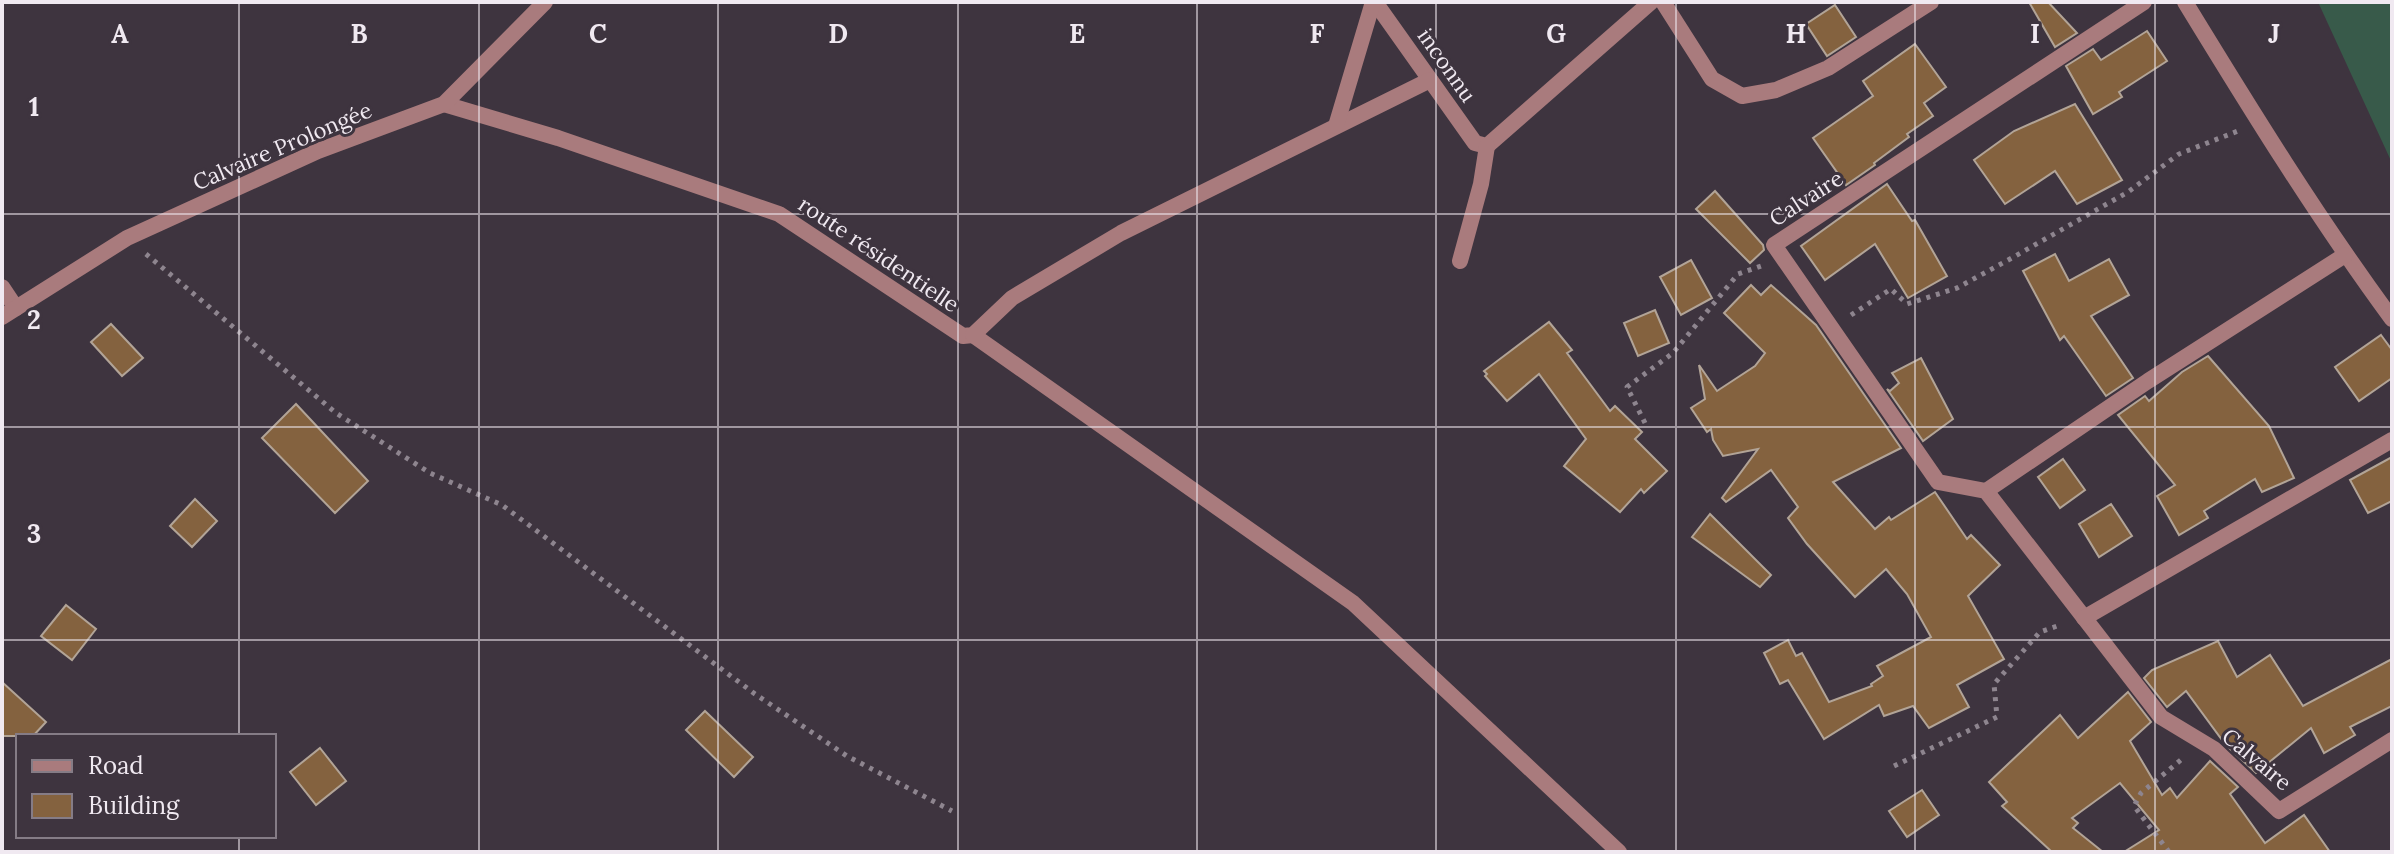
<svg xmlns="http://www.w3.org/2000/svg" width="2394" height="854" viewBox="0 0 2394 854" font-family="Lora,serif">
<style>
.green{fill:#385a4a}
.building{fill:#84623f;stroke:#b2a497;stroke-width:2}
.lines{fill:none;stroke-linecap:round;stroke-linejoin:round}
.path{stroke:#8e858f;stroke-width:5;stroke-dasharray:4 6;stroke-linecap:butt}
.street{stroke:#a97b7d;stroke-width:16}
.grid{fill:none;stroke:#f0e9f1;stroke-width:2;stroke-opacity:0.55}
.labels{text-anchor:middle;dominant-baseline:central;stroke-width:6;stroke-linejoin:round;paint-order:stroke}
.street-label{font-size:22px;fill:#f0e9f1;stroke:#3e343f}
.grid-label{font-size:26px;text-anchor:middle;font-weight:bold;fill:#f0e9f1;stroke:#3e343f;stroke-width:6;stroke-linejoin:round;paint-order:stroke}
</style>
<rect width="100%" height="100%" fill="#3e343f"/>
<path class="green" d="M 2318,2 L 2392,2 L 2392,163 Z"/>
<g class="building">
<path d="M 2029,2 L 2048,2 L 2077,33 L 2055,47 Z"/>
<path d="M 1835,5 L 1856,37 L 1827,56 L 1806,24 Z"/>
<path d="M 2147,31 L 2167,61 L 2119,92 L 2122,97 L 2093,114 L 2066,66 L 2093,49 L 2101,60 Z"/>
<path d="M 1915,44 L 1946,87 L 1924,103 L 1933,116 L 1907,134 L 1909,137 L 1874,163 L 1875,165 L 1846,185 L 1813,138 L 1873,96 L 1863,81 Z"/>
<path d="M 2075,104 L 2122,180 L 2077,204 L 2055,171 L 2005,204 L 1974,160 L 2014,131 Z"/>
<path d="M 1887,184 L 1912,221 L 1915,220 L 1947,276 L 1908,298 L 1875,244 L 1825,280 L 1801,246 Z"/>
<path d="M 1715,191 L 1763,245 L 1764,250 L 1750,263 L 1696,209 Z"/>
<path d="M 2055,254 L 2069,281 L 2109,259 L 2129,295 L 2091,316 L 2133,378 L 2106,396 L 2064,336 L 2060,340 L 2023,271 Z"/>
<path d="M 1691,260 L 1712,298 L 1681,315 L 1660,277 Z"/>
<path d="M 1751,285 L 1761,295 L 1771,285 L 1816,325 L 1901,448 L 1833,482 L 1875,529 L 1889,517 L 1891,520 L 1935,492 L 1967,539 L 1971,535 L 2000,565 L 1968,596 L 2004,659 L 1957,685 L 1969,707 L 1929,728 L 1913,706 L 1884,716 L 1879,705 L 1824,739 L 1788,680 L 1780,684 L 1764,653 L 1788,640 L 1796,656 L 1802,653 L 1829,702 L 1872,686 L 1871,684 L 1883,676 L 1877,666 L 1931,637 L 1907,594 L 1886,569 L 1855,597 L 1807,544 L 1788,518 L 1798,507 L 1771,470 L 1726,502 L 1722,498 L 1758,449 L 1723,456 L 1713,440 L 1711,429 L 1707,432 L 1691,408 L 1705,399 L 1699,365 L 1717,391 L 1755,366 L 1765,353 L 1724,313 Z"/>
<path d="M 1655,310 L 1669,343 L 1638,356 L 1624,323 Z"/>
<path d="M 1549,322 L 1572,350 L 1567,353 L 1610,411 L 1615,406 L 1642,432 L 1635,439 L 1667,471 L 1644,493 L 1641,489 L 1620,512 L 1564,466 L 1586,439 L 1539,374 L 1507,401 L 1485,376 L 1487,374 L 1484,371 Z"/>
<path d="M 111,324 L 143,358 L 122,376 L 91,342 Z"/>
<path d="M 2381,335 L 2392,350 L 2392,378 L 2359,401 L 2335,367 Z"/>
<path d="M 2208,356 L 2269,426 L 2294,478 L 2262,492 L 2255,479 L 2204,511 L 2208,518 L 2179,535 L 2157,496 L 2175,485 L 2118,415 L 2145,396 L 2149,401 L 2182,372 Z"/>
<path d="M 1921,358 L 1953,419 L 1923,441 L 1887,389 L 1890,391 L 1899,383 L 1892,373 Z"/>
<path d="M 296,404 L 368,481 L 335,513 L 262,438 Z"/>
<path d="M 2392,457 L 2392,501 L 2368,513 L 2350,480 Z"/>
<path d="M 2063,459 L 2085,490 L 2060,508 L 2038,477 Z"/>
<path d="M 195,499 L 217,521 L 192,547 L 170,526 Z"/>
<path d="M 2111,504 L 2132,536 L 2099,557 L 2079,524 Z"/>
<path d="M 1710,514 L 1771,575 L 1760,587 L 1692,537 Z"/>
<path d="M 66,605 L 96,629 L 72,660 L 41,636 Z"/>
<path d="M 2218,641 L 2237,677 L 2270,655 L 2303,706 L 2392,659 L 2392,706 L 2350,727 L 2355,735 L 2324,753 L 2311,728 L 2256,773 L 2225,744 L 2186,691 L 2167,707 L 2144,678 L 2152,670 Z"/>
<path d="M 2,682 L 46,722 L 33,736 L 2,736 Z"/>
<path d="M 2128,692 L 2151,722 L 2130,741 L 2162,795 L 2170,788 L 2177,798 L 2210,761 L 2238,787 L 2230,794 L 2265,843 L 2304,815 L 2330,852 L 2124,852 L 2159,830 L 2120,783 L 2072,818 L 2078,823 L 2073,828 L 2103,852 L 2052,852 L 2002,806 L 2007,802 L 1989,782 L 2060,715 L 2078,738 Z"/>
<path d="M 705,711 L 753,757 L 734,777 L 686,730 Z"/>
<path d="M 320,748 L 346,781 L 316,805 L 290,772 Z"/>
<path d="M 1922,790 L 1939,815 L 1907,837 L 1889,811 Z"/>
</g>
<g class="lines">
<g class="path">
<path d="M 146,254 L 336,413 L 430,473 L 502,505 L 755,694 L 847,756 L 952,811"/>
<path d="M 1851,315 L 1891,289 L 1907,304 L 1957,288 L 2010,259 L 2128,192 L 2179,154 L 2238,131"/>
<path d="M 1645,423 L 1627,387 L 1673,353 L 1738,274 L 1761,266"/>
<path d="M 1894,766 L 1997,717 L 1994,684 L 2040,632 L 2060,625"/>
<path d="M 2169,852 L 2134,806 L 2141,793 L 2182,759"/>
</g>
<g class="street">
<path d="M 1375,2 L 1475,143 L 1487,146 L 1651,2"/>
<path d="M 1663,2 L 1712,79 L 1742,96 L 1776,90 L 1828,68 L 1931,2"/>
<path d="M 2144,2 L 1774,245 L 1938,482 L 1986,491 L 2161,717 L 2214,749 L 2279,811 L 2392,740"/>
<path d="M 2185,2 C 2251,110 2317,217 2392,319"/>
<path d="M 444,104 L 558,138 L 779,214 L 963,336 L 973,335 L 1012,298 L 1121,233 L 1430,80"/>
<path d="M 1336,126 L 1373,2"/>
<path d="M 1460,261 L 1481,184 L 1487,146"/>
<path d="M 2,287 L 16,308"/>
<path d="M 2,317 L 127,238 L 318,151 L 444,104 L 545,2"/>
<path d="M 973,335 L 1353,603 L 1619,852"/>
<path d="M 1986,491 L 2148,381 L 2345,255"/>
<path d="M 2084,618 L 2392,440"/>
</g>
</g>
<path class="grid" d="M 239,2 L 239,736M 479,2 L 479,852M 718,2 L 718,852M 958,2 L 958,852M 1197,2 L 1197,852M 1436,2 L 1436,852M 1676,2 L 1676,852M 1915,2 L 1915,852M 2155,2 L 2155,852M 2,214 L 2392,214M 2,427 L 2392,427M 2,640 L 2392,640M 239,836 L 239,852"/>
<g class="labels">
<g class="street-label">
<text transform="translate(1447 65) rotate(55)">inconnu</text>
<text transform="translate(282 146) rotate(-23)">Calvaire Prolongée</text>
<text transform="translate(1806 198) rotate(-33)">Calvaire</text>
<text transform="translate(879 254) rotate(34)">route résidentielle</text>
<text transform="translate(2257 759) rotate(40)">Calvaire</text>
</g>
</g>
<g class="grid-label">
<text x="120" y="43">A</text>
<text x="359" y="43">B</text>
<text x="598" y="43">C</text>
<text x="838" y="43">D</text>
<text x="1077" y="43">E</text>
<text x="1317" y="43">F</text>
<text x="1556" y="43">G</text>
<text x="1796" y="43">H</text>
<text x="2035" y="43">I</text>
<text x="2274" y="43">J</text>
<text x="34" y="116">1</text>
<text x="34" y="329">2</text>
<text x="34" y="543">3</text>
</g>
<rect width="2394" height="854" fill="none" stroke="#f0e9f1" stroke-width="8"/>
<rect x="16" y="734" width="260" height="104" fill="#3e343f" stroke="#857c86" stroke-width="2"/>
<rect x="32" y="760" width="40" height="12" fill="#a97b7d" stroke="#857c86" stroke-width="2"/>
<text x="88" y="774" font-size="24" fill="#f0e9f1">Road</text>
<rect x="32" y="794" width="40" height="24" fill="#84623f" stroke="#857c86" stroke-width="2"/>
<text x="88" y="814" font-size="24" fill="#f0e9f1">Building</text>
</svg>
